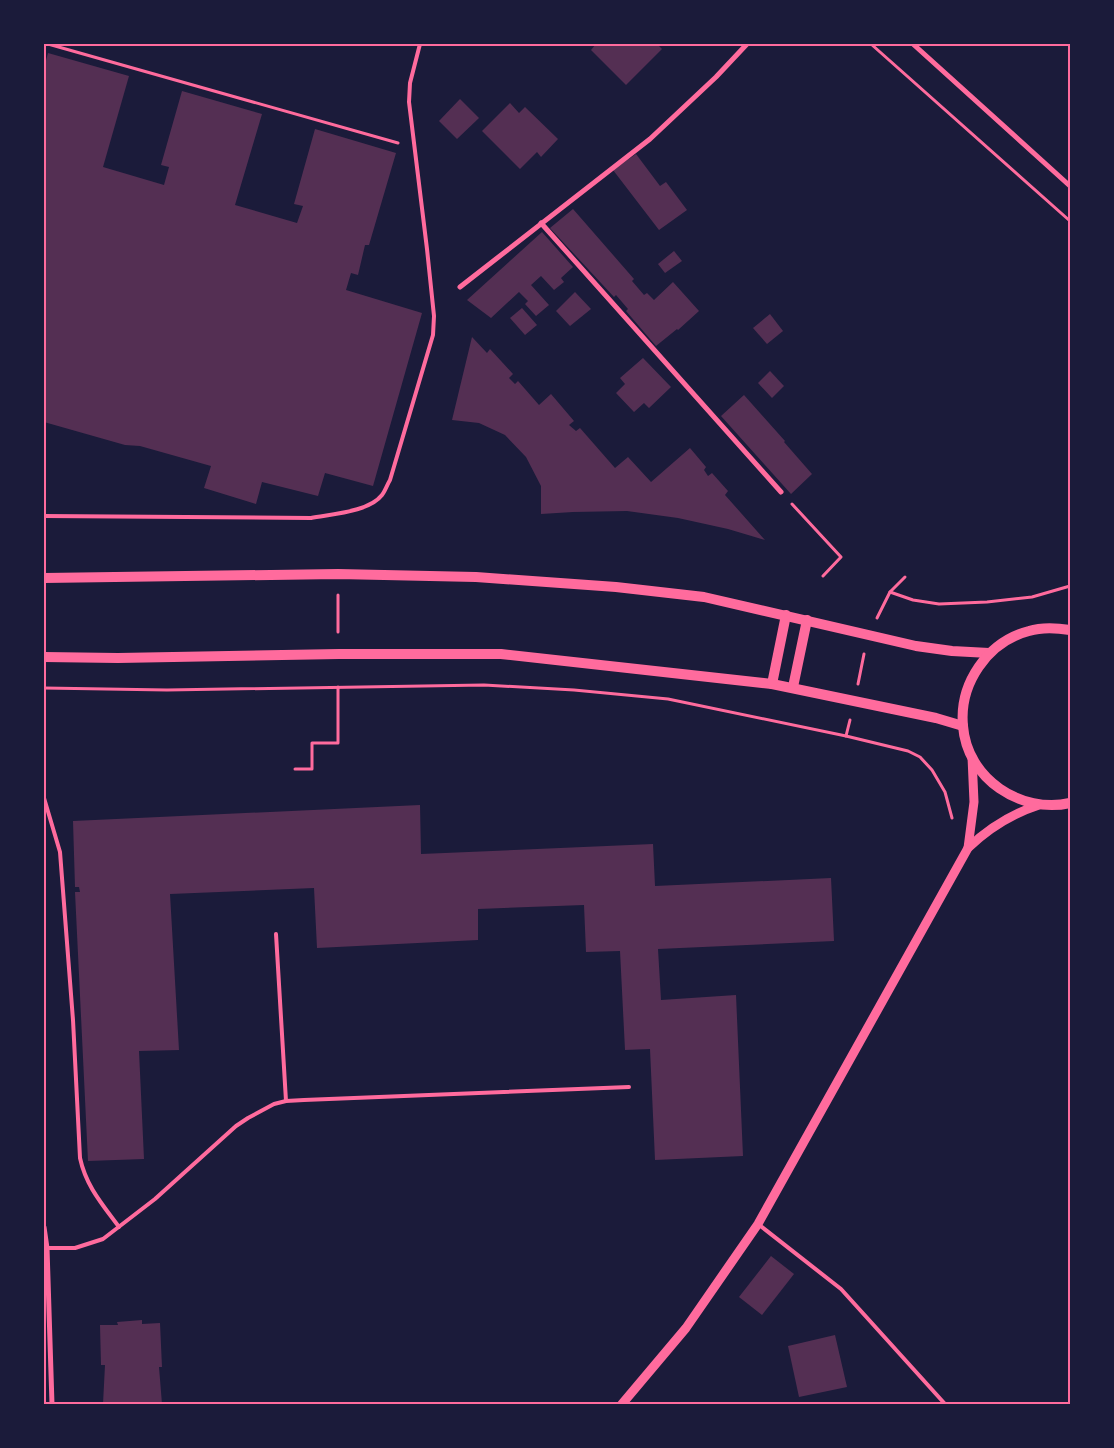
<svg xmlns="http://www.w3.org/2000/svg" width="1114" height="1448" viewBox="0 0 1114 1448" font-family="Rubik,sans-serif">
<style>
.building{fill:#542f53}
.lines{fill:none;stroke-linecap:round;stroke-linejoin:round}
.path{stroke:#ff6b9d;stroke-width:3}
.service{stroke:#ff6b9d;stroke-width:4}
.minor{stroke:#ff6b9d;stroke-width:5}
.tertiary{stroke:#ff6b9d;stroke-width:9}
.secondary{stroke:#ff6b9d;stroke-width:10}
.neatline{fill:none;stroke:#ff6b9d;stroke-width:2}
</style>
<rect width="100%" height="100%" fill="#1b1b3a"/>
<g class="building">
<path d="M 596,44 L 657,44 L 662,49 L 626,85 L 591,50 Z"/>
<path d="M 48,53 L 129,76 L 103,167 L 164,185 L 169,167 L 161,165 L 182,91 L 262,114 L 235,205 L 297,223 L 303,206 L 294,204 L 315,129 L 396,153 L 369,245 L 365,245 L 358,275 L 351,273 L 346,290 L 422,313 L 373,486 L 325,473 L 318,496 L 262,482 L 256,504 L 204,488 L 211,466 L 140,446 L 125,445 L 44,422 L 44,68 Z"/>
<path d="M 460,99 L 479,118 L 457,139 L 439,121 Z"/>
<path d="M 510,103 L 519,113 L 525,107 L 558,139 L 541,157 L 537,152 L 520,169 L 482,131 Z"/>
<path d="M 636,154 L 660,186 L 666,182 L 687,210 L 659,230 L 613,170 Z"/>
<path d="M 573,209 L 634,279 L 632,281 L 644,295 L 647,293 L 654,300 L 673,282 L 699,311 L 678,330 L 677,329 L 656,346 L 626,311 L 628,309 L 616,295 L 614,297 L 550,228 Z"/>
<path d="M 542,232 L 573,267 L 561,278 L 564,282 L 554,290 L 541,276 L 531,285 L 549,305 L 536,316 L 525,304 L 528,301 L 519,292 L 491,318 L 467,300 Z"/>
<path d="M 674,251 L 682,261 L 665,273 L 658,264 Z"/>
<path d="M 575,292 L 591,309 L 570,326 L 556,311 Z"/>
<path d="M 522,308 L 537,325 L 525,335 L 510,318 Z"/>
<path d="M 770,314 L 783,331 L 767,344 L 753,328 Z"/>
<path d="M 472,337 L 487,353 L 490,349 L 513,374 L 509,378 L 515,384 L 518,381 L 539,405 L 551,394 L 574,421 L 569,425 L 576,431 L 580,428 L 615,468 L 628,457 L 651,482 L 690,448 L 706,467 L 704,470 L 708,476 L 712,473 L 728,491 L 725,495 L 765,540 L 728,529 L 678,518 L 627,511 L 573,512 L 541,514 L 541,486 L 526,457 L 505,435 L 479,423 L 452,420 Z"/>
<path d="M 643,358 L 671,387 L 649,408 L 644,403 L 634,412 L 616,393 L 625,384 L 620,378 Z"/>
<path d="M 770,371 L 784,386 L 772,398 L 758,383 Z"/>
<path d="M 744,395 L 785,441 L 784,442 L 812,474 L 791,494 L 721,416 Z"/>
<path d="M 420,805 L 421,854 L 653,844 L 655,886 L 831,878 L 834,941 L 658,949 L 661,1000 L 736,995 L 743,1156 L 655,1160 L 650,1049 L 625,1050 L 620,951 L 586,952 L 584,905 L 478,909 L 478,940 L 317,948 L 314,888 L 170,894 L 179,1050 L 139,1051 L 144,1159 L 88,1161 L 75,892 L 80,892 L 79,887 L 75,887 L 73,821 Z"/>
<path d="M 771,1256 L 794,1274 L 762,1315 L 739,1297 Z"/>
<path d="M 142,1320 L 142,1324 L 160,1323 L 162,1367 L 159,1367 L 162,1404 L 103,1404 L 105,1365 L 101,1365 L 100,1325 L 118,1325 L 117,1322 Z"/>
<path d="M 835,1335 L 847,1387 L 799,1397 L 788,1346 Z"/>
</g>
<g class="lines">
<g class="path">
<path d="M 48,44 L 398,143"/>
<path d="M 871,44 L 1070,221"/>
<path d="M 792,504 L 841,557 L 823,576"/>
<path d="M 890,592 L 913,600 L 939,604 L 987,602 L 1032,597 L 1070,586"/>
<path d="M 877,618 L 890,592 L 905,577"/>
<path d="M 338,632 L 338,595"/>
<path d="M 858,684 L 864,654"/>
<path d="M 44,688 L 167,690 L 484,685 L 574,690 L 668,699 L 846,736 L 908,751 L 920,757 L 932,770 L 945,792 L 952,818"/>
<path d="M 846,736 L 850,720"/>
<path d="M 295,769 L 312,769 L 312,743 L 338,743 L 338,687"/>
</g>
<g class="service">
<path d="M 44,516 L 311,518 C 331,514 369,512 382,495 C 385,491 387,485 390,480 L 433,335 L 434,316 L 427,249 L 409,102 L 410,83 L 420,44"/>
<path d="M 44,798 L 60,852 L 73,1020 L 80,1158 C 86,1186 102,1204 119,1227"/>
<path d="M 276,934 L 286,1101"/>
<path d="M 758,1224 L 841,1289 L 945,1404"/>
<path d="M 47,1248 L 75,1248 L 103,1239 L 155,1199 L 236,1126 L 248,1118 L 274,1104 L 286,1101 L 304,1100 L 629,1087"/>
</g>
<g class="minor">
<path d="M 913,44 L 1070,186"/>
<path d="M 541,223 L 781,492"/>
<path d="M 460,287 L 650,139 L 716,77 L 747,44"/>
<path d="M 44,1227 L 47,1248 L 52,1404"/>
</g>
<g class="tertiary">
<path d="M 968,848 L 974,802 L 972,757"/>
<path d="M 622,1404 L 686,1328 L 758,1224 L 968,848 C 989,828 1011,814 1039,805"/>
</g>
<g class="secondary">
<path d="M 44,578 L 338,574 L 476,577 L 616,587 L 704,597 L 916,646 L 952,651 L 989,653"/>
<path d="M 1070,630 C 1057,628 1042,627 1029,631 C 987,642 959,684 963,726 C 967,779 1021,814 1070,803"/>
<path d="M 44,657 L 118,658 L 339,654 L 501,654 L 772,684 L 936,718 L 963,726"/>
<path d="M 772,684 L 786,615"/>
<path d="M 793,687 L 807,620"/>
</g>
</g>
<rect width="1114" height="1448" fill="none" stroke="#1b1b3a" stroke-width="90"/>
<rect x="45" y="45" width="1024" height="1358" class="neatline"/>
</svg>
